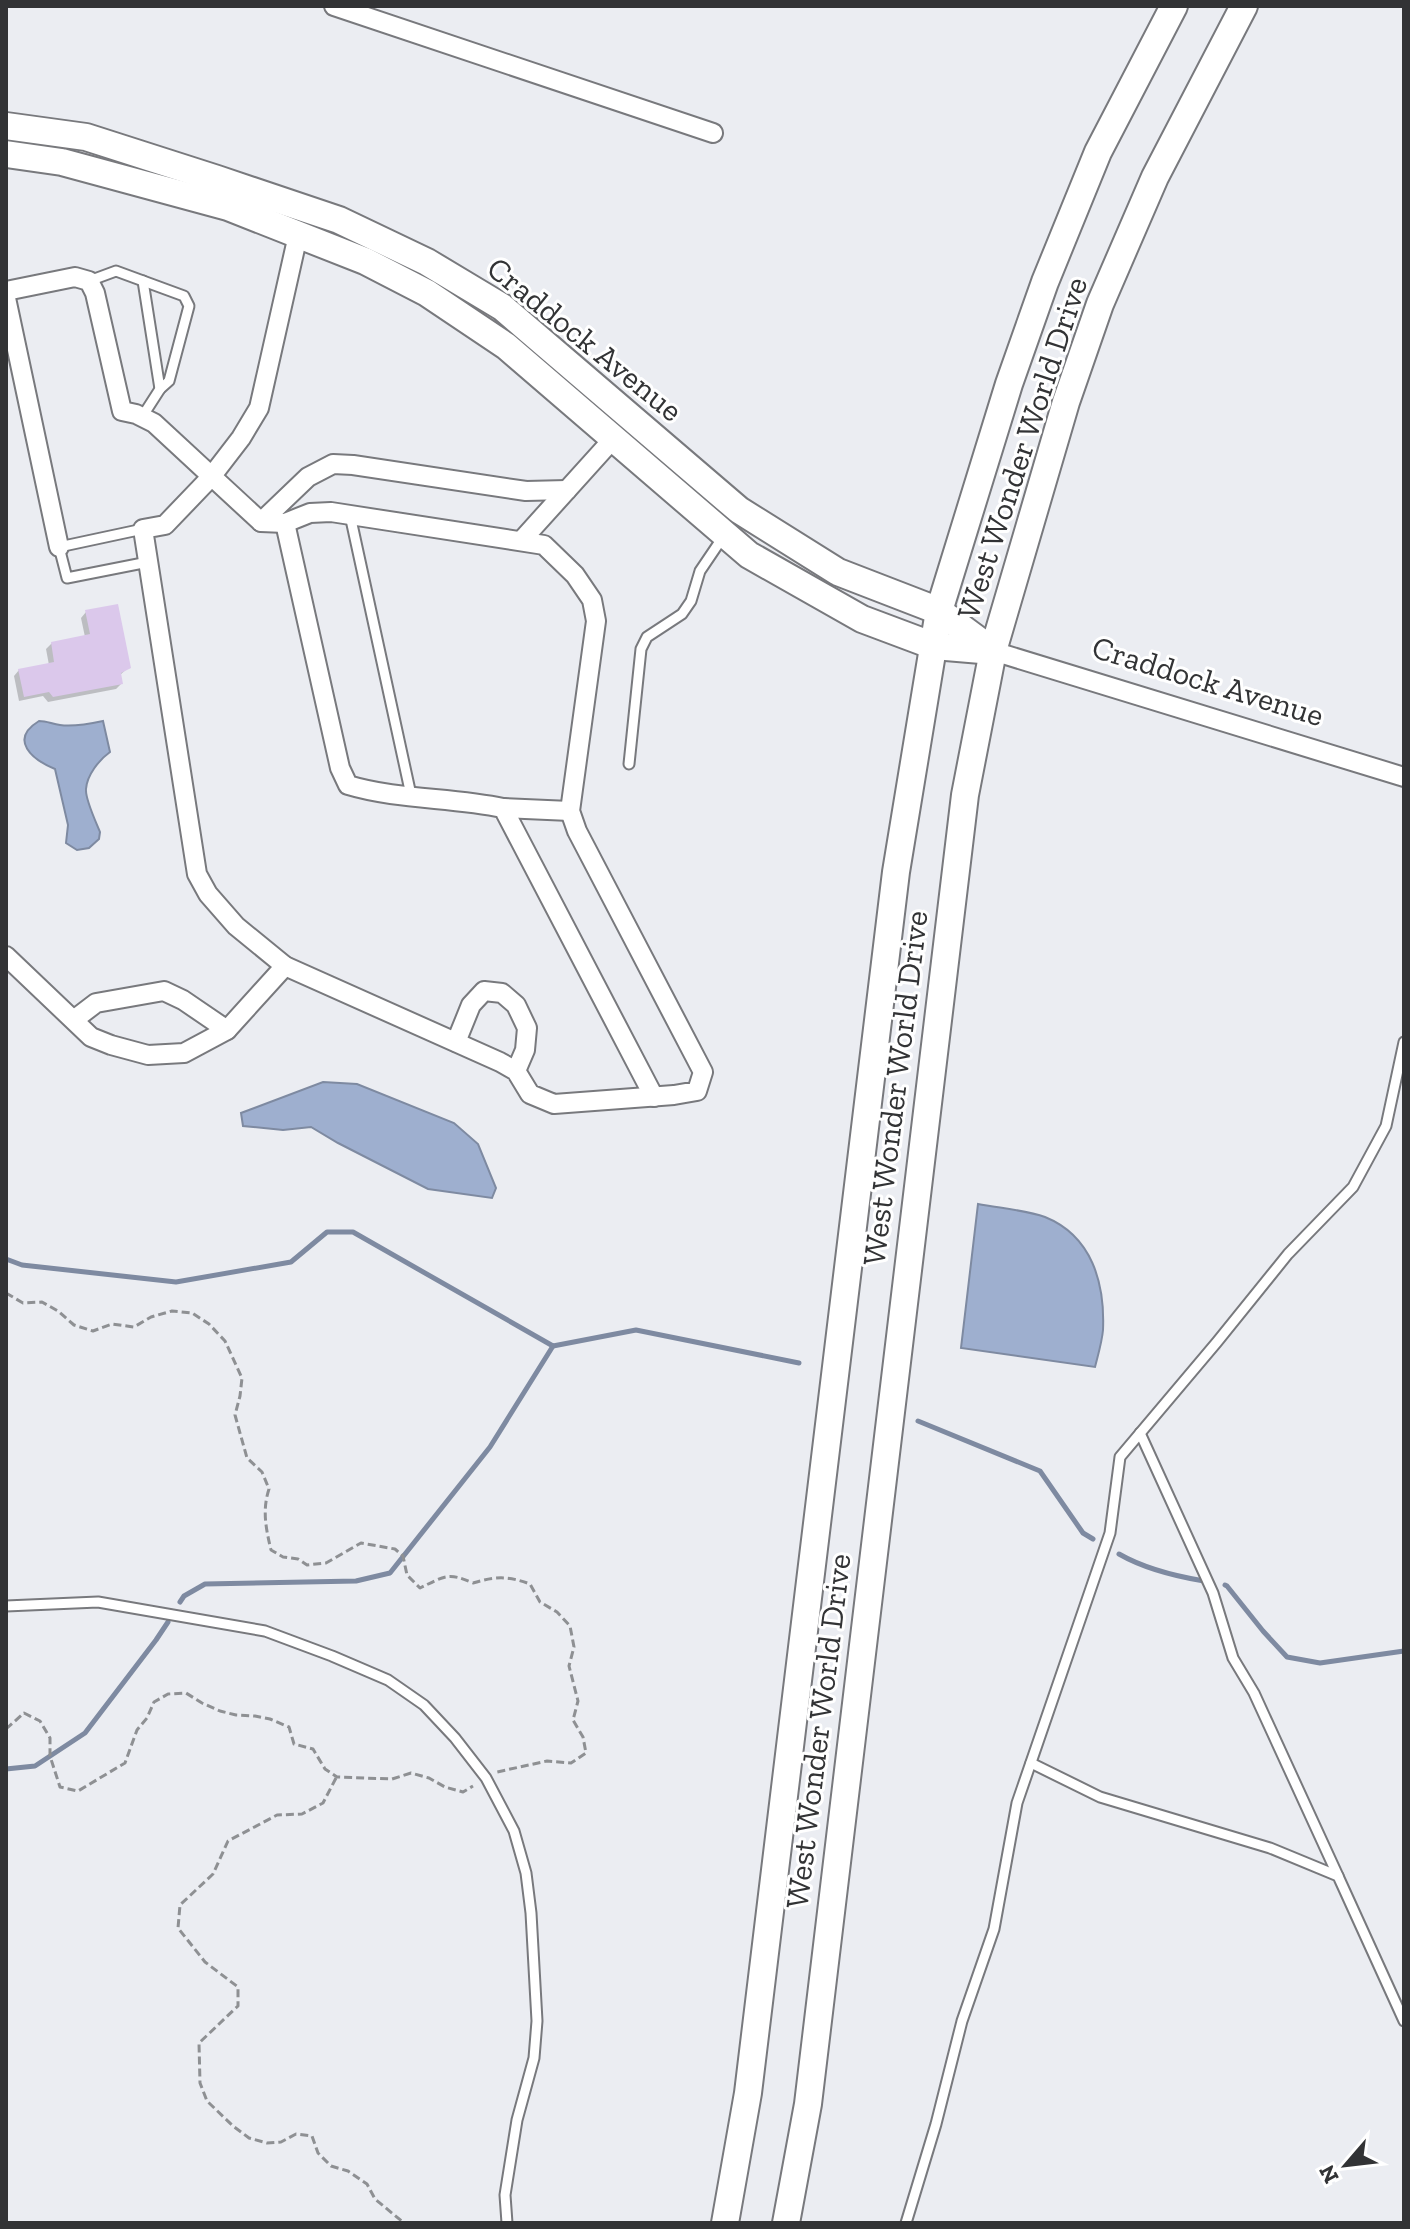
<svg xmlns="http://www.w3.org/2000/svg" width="1410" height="2229" viewBox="0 0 1410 2229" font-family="'Zilla Slab',serif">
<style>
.water{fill:#9eafcf;stroke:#7e8aa1;stroke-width:2}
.shadow{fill:#0003}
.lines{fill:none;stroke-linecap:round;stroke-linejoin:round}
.stream{stroke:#7e8aa1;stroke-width:5}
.building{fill:#dbc8eb}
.lane-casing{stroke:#78797d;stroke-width:13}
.street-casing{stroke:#78797d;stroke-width:22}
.secondary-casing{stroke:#78797d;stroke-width:30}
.path{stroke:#8e9093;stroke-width:3;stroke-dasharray:8 4;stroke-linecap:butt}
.lane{stroke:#fff;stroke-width:9}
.street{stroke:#fff;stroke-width:18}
.secondary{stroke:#fff;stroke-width:26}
.labels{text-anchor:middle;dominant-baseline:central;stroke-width:6;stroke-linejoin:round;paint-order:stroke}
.street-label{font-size:32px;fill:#323335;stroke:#fff}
</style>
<rect width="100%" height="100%" fill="#ebedf2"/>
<g class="water">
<path d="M 39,721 C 47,721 52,724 60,725 C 74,727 89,724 103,721 L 110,752 C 99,760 87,775 86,789 C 85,799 96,822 100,832 L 99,839 L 89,848 L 77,850 L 66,843 L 68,825 L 55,769 C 33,760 8,740 39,721 Z"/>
<path d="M 323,1082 L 357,1084 L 454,1123 L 478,1144 L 496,1188 L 492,1198 L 428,1189 L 338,1143 L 311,1127 L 283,1130 L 243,1126 L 241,1113 Z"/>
<path d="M 978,1204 C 998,1208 1026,1210 1045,1217 C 1092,1236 1105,1283 1103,1330 C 1102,1342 1098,1355 1095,1367 L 961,1348 Z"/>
</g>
<path class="shadow" d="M 86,612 L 129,667 L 120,675 L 121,684 L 116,689 L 48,702 L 43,696 L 19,701 L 14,676 L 19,670 L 49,665 L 46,649 L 52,643 L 85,637 L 81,618 Z"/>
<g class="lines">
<g class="stream">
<path d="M 6,1259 L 22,1265 L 176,1282 L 291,1262 L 327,1232 L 353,1232 L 553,1346 L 636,1330 L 799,1363"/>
<path d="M 918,1421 L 1040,1471 L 1083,1533 L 1093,1539"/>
<path d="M 1119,1554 C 1145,1569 1174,1576 1204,1581"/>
<path d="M 1225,1585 L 1227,1586 L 1263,1631 L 1287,1657 L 1320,1663 L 1404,1651"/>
<path d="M 180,1602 L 184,1596 L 205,1584 L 356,1581 L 390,1573 L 490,1447 L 553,1346"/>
<path d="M 6,1769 L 35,1766 L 85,1733 L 156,1640 L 168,1622"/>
</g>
</g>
<path class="building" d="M 118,604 L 131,668 L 121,673 L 123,684 L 53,697 L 49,692 L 24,697 L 18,669 L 54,662 L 51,642 L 90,634 L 85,610 Z"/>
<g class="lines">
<g class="lane-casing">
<g id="lane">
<path d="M 89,281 L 116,271 L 184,296 L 189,306 L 169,381 L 160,389 L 142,417"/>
<path d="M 143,281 L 160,389"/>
<path d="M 350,515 L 411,795"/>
<path d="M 143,529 L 59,547 L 67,578 L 148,562"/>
<path d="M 629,764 L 641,649 L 647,637 L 682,614 L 691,601 L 700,571 L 723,537"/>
<path d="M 1140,1433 L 1213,1593 L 1233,1658 L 1254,1693 L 1338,1876"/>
<path d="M 6,1606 L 98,1602 L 265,1631 L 332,1656 L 388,1680 L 424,1705 L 455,1738 L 486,1778 L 514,1831 L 526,1873 L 531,1913 L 537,2021 L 534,2058 L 517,2120 L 505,2195 L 507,2223"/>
<path d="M 1031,1763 L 1100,1797 L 1270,1848 L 1338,1876 L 1404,2021"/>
<path d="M 906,2223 L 936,2124 L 962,2021 L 994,1929 L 1017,1803 L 1110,1533 L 1120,1457 L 1217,1342 L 1288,1254 L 1353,1187 L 1386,1126 L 1404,1042"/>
</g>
</g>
<g class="street-casing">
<g id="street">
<path d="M 334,6 L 713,133"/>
<path d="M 6,291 L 75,277 L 89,281 L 95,293 L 122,411 L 136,414 L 154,423 L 261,522 L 285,523 L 310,513 L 331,512 L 544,545 L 575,575 L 592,600 L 596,621 L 570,811 L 577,831 L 703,1072 L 697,1091 L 674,1095 L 554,1104 L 530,1094 L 516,1071 L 500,1062 L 285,966 L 236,926 L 208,894 L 197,874 L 143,529 L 165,525 L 211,477 L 241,438 L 259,408 L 298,235"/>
<path d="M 6,298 L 59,547"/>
<path d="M 261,522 L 308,477 L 333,464 L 353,465 L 526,491 L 567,490"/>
<path d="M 285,523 L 340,768 L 348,785 C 398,800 452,797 503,808 L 654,1097"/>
<path d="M 521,541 L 613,439"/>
<path d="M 993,651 L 1404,777"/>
<path d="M 503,808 L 570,811"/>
<path d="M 6,956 L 91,1037 L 111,1045 L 148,1055 L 184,1053 L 227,1030 L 285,966"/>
<path d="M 75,1019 L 96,1003 L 164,991 L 183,1000 L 227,1030"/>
<path d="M 456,1042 L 471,1005 L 484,991 L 502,993 L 516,1005 L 527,1028 L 525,1050 L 516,1071"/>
</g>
</g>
<g class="secondary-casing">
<g id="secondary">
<path d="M 6,126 L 86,137 L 217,179 L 339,220 L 427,262 L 502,307 L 739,510 L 838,572 L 939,611 L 993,651"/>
<path d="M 6,154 L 62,162 L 228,207 L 365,261 L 427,293 L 506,346 L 749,555 L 862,619 L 934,646 L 993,651"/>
<path d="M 725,2223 L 748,2093 L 896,872 L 939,611 L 1009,384 L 1045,282 L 1098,152 L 1174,6"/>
<path d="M 786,2223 L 808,2104 L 965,795 L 993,651 L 1066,402 L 1100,304 L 1155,177 L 1244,6"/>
</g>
</g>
<g class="path">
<path d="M 6,1293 L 23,1303 L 42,1302 L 58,1311 L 74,1325 L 93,1331 L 112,1324 L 134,1327 L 151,1317 L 172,1311 L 192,1313 L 209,1324 L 225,1341 L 242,1378 L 240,1396 L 235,1415 L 247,1458 L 262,1472 L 269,1489 C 262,1510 266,1529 271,1550 L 283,1557 L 298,1559 L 307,1565 L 326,1563 L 361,1543 L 395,1549 L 403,1556 L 407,1575 L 420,1588 C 445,1576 448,1572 473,1583 C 496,1576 508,1576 530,1584 L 540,1602 L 557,1612 L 570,1626 L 574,1647 L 569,1666 L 578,1701 L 573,1720 L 583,1737 L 586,1753 L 571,1763 L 547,1761 L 497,1772"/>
<path d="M 6,1729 L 24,1713 L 40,1721 L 50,1738 L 50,1756 L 60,1787 L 78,1791 L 125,1763 L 137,1730 L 147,1718 L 154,1702 L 168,1694 L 186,1693 L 202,1703 L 220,1711 L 236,1715 L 255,1716 L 270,1719 L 289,1727 L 294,1744 L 313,1749 L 325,1769 L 337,1777 L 392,1779 L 411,1773 L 429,1778 L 445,1787 L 463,1792 L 473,1786"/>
<path d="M 336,1778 L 323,1803 L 302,1814 L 277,1815 L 228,1841 L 213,1874 L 180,1905 L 178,1928 L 205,1962 L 238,1987 L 238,2006 L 199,2043 L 200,2083 L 207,2101 L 233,2126 L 249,2138 L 267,2143 L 281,2142 L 296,2134 L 312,2136 L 318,2153 L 331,2166 L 348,2171 L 367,2184 L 375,2199 L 404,2223"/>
</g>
<use href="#lane" class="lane"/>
<use href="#street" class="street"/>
<use href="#secondary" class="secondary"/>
</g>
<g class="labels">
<g class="street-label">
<text transform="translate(585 339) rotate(39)">Craddock Avenue</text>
<text transform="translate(1022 448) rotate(-72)">West Wonder World Drive</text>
<text transform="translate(1208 681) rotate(17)">Craddock Avenue</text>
<text transform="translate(895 1088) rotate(-83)">West Wonder World Drive</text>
<text transform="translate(818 1731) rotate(-83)">West Wonder World Drive</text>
</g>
</g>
<rect width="1410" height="2229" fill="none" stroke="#323335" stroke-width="16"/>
<g transform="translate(1346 2165) rotate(242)" stroke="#ffffff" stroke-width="6" paint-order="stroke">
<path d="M0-6L14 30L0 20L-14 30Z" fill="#323335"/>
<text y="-12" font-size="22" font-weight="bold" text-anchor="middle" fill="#323335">N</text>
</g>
</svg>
